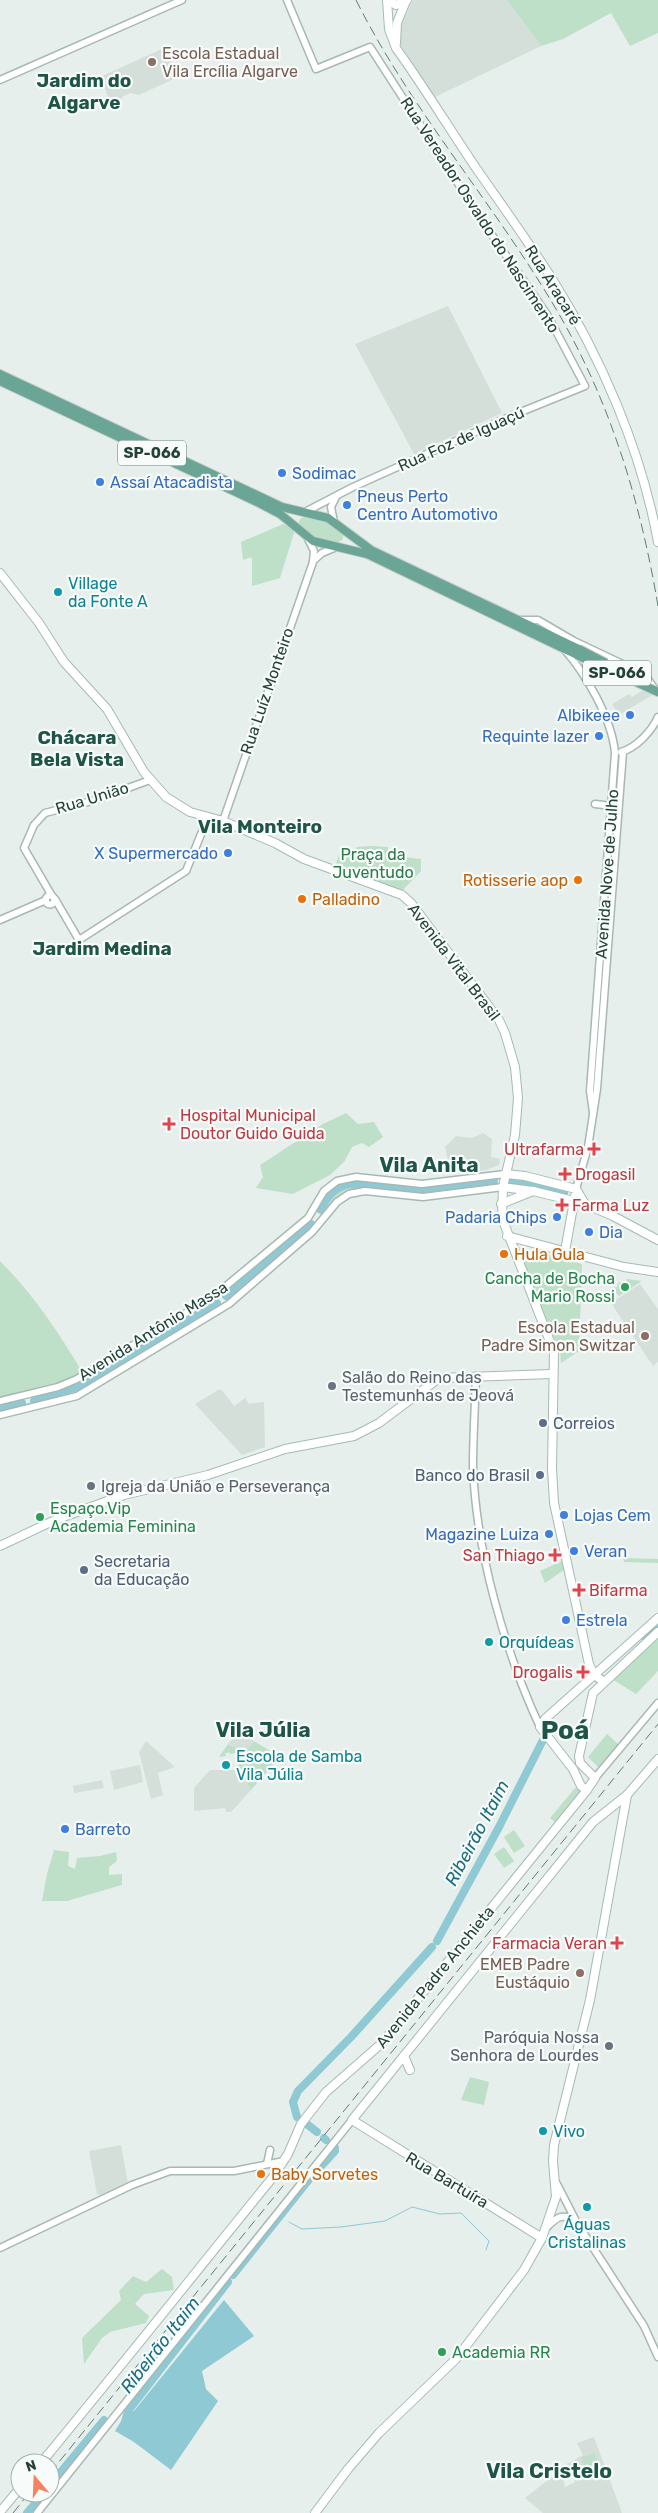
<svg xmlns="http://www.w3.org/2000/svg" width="658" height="2513" viewBox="0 0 658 2513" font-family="Rubik,sans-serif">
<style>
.built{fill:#d4dfda}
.green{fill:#bfe0c8}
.water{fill:#8ec9d4}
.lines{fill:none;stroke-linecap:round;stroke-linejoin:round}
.stream{stroke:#8ec9d4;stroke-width:1}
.river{stroke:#8ec9d4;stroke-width:8}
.tertiary-casing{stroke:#a8b8b2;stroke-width:9}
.secondary-casing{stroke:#a4bbb3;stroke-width:10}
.primary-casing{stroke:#c2cac8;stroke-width:10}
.tertiary{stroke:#fff;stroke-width:6}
.secondary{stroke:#fff;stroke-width:8}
.primary{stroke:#6aa596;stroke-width:8}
.rail{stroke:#5f7d75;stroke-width:1;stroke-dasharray:10 5;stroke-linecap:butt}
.primary-bridge-casing{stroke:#c2cac8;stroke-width:10;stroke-linecap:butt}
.primary-bridge{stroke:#6aa596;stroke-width:8}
.education-dot{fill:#8d6e63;stroke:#f7fbf9;stroke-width:2}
.shop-dot{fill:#3f7fe0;stroke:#f7fbf9;stroke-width:2}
.culture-dot{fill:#0f9aa8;stroke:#f7fbf9;stroke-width:2}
.food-dot{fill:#e8710a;stroke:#f7fbf9;stroke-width:2}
.health-dot{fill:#e0444e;stroke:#f7fbf9;stroke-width:2}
.leisure-dot{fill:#2e9e5b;stroke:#f7fbf9;stroke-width:2}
.worship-dot{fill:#6b7280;stroke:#f7fbf9;stroke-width:2}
.service-dot{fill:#5c6f8a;stroke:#f7fbf9;stroke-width:2}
.labels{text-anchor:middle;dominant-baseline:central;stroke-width:4.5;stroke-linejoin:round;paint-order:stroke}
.shield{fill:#f7fbf9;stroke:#637a73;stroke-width:1}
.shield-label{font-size:15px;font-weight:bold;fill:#24423a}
.education-label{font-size:16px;fill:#785e54;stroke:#f7fbf9;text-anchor:end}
.street-label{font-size:16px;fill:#24423a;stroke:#f7fbf9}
.shop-label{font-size:16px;fill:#366cbe;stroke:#f7fbf9;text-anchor:start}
.culture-label{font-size:16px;fill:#0d838f;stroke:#f7fbf9;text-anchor:start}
.park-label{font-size:16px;fill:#2d7a4b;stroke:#f7fbf9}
.food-label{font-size:16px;fill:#c56008;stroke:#f7fbf9;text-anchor:start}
.health-label{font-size:16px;fill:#be3a42;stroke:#f7fbf9;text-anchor:start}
.leisure-label{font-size:16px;fill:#27864d;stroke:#f7fbf9;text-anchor:start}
.worship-label{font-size:16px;fill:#5b616d;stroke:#f7fbf9;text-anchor:start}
.service-label{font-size:16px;fill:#4e5e75;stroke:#f7fbf9;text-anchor:start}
.water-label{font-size:18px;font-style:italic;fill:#1c6f80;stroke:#f7fbf9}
.quarter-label{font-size:19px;font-weight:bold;fill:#1f5548;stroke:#f7fbf9}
.district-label{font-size:21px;font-weight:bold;fill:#1f5548;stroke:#f7fbf9}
.town-label{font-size:26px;font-weight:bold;fill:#1f5548;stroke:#f7fbf9}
</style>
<rect width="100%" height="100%" fill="#e6efeb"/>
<g class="built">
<path d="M 413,0 L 507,0 L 541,46 L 435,97 L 398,41 L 399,31 Z"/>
<path d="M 164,48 L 178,77 L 139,95 L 131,93 L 125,95 L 112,106 L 100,77 Z"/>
<path d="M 448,306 L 502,413 L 414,454 L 355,344 Z"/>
<path d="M 643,690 L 654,694 L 619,715 L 612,704 L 629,694 L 632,697 Z"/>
<path d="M 483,1133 L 492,1139 L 491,1157 L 500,1159 L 499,1165 L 486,1170 L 467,1172 L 450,1170 L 445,1147 L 456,1136 L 472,1138 Z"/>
<path d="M 640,1284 L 658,1309 L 658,1362 L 653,1366 L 611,1303 Z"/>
<path d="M 218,1390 L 222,1390 L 234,1406 L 245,1398 L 249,1404 L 264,1402 L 265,1447 L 242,1455 L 195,1404 Z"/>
<path d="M 238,1733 L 254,1741 L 245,1753 L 228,1744 Z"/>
<path d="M 146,1741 L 175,1767 L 158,1773 L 163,1795 L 151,1799 L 139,1752 Z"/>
<path d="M 140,1765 L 143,1782 L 114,1790 L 110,1771 Z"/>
<path d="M 210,1770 L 239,1770 L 251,1790 L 231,1812 L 226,1812 L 225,1808 L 194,1811 L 194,1788 Z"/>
<path d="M 102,1780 L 104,1788 L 74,1793 L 73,1786 Z"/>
<path d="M 121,2145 L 128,2183 L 101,2195 L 97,2194 L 89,2151 Z"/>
<path d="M 594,2437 L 622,2513 L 543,2513 L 525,2498 L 561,2470 L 565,2487 L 575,2482 L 567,2464 L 583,2455 L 577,2443 Z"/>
</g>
<g class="green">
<path d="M 507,0 L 658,0 L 658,33 L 630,46 L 611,13 L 563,39 L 541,46 Z"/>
<path d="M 306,516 L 324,520 L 343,533 L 343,539 C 328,552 309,533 298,524 L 300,519 Z"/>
<path d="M 283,524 L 292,528 L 294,533 L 280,578 L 252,586 L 252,560 L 251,557 L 243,560 L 241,542 Z"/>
<path d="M 370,846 L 388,847 L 389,855 L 421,859 L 421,871 L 401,892 L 335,866 L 342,847 L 352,852 L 357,847 Z"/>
<path d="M 346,1113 L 358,1124 L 374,1122 L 383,1137 L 369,1147 L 362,1143 L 352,1147 L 344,1162 L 330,1175 L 293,1194 L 256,1188 L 263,1177 L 260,1165 L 323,1124 Z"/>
<path d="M 496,1178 L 495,1184 L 427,1194 L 351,1189 L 338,1196 L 324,1213 L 316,1211 C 324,1195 333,1185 352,1181 L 425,1188 Z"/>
<path d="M 508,1180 L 536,1184 L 565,1192 L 563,1195 L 535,1187 L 507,1183 Z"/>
<path d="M 307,1222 L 316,1223 L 229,1299 L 226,1299 L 223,1293 Z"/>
<path d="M 516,1246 L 582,1264 L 579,1351 L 561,1363 L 560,1352 Z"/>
<path d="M 0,1261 C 33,1294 59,1333 83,1373 L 61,1384 L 0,1398 Z"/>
<path d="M 627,1279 L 642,1281 L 619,1296 L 612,1288 L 617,1287 L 619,1282 L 626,1284 Z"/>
<path d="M 215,1299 L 219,1301 L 220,1306 L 88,1386 L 75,1394 L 34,1405 L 31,1402 L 32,1396 L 59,1390 L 77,1382 Z"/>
<path d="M 21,1399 L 25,1402 L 23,1407 L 0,1413 L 0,1403 Z"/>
<path d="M 623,1558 L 658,1559 L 658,1563 L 624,1562 Z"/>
<path d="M 562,1561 L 564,1570 L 545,1583 L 540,1571 Z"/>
<path d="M 658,1635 L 658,1671 L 636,1694 L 612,1679 Z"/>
<path d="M 607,1734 L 619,1745 L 599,1768 L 588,1757 Z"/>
<path d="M 254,1741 L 280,1757 L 251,1790 L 239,1770 L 236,1753 L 230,1754 L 229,1752 L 225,1754 L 226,1756 L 219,1757 L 228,1744 L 245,1753 Z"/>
<path d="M 575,1788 L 581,1791 L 556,1823 L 550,1818 Z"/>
<path d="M 514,1830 L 525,1846 L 514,1853 L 504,1837 Z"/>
<path d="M 504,1847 L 514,1861 L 504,1868 L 494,1854 Z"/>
<path d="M 54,1850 L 69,1852 L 68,1866 L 75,1869 L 77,1858 L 100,1856 L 116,1852 L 117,1861 L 109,1867 L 109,1875 L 122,1874 L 122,1885 L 67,1901 L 42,1901 L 47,1874 Z"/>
<path d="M 470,2077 L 489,2082 L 484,2105 L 461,2100 Z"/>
<path d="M 162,2269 L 172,2277 L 174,2290 L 144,2294 L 135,2304 L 149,2316 L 146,2323 L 110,2332 L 102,2338 L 84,2364 L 82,2338 L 121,2300 L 119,2291 L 133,2276 L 146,2282 Z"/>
<path d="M 594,2453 L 601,2470 L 589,2476 L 581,2458 Z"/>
</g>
<path class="water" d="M 224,2300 L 254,2336 L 202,2371 L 206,2389 L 218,2401 L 171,2470 L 134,2442 L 115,2431 L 126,2413 L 134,2411 Z"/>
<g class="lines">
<path class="stream" d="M 289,2222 L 302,2229 L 341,2227 L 385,2221 L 412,2207 L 440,2214 L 461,2213 L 489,2241 L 486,2250"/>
<g class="river">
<path d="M 508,1182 L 526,1183 L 564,1193"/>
<path d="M 321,1210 C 327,1196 334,1188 349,1184 L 417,1191 L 494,1181"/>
<path d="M 226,1296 L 311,1224"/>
<path d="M 34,1401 L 76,1387 L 217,1303"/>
<path d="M 0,1408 L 22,1403"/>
<path d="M 645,1637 L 658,1623"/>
<path d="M 437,1941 L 499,1827 L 543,1740"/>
<path d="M 297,2117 L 293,2102 L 298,2091 L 351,2037 L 432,1947"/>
<path d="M 308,2125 L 317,2132"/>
<path d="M 324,2138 L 326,2140"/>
<path d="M 233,2275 L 311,2177 L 335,2151 L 335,2148"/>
<path d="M 125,2422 L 128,2411 L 228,2282"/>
<path d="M 50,2485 L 104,2420"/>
<path d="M 27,2513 L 44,2493"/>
</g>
<g class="tertiary-casing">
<g id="tertiary">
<path d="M 287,0 L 316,69 L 370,47 L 483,222 L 548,316 L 585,386 L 511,416 L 353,487 L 305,512"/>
<path d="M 0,80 L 182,0"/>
<path d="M 334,522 L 331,507 L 336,497"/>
<path d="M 313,561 L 322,553 L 334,548"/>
<path d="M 520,620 L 538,620 L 574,641 L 631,668 L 647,678 L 657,692"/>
<path d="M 564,649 C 586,674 612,719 615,753 L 590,1091 L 593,1112"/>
<path d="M 621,752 C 636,748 652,731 658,717"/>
<path d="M 595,804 L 604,805 L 611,810"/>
<path d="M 223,821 L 313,562 L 314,551 L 308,539"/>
<circle cx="50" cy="900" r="4.5"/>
<path d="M 52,896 L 24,848 L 34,825 L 45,813 L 92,801 L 150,780"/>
<path d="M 55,899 L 79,940 L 186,871 L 208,817"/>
<path d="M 0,920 L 46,900"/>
<path d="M 576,1189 L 588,1147 L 597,1089 L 623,752"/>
<path d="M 476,1376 C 475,1406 473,1437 473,1467 C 476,1551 505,1652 540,1727"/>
<path d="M 0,1401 L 58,1387 L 77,1379 L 214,1296 L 308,1218 L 324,1191 L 337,1181 L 356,1177 L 422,1184 L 505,1174"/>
<path d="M 0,1415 L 77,1396 L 229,1304 L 312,1232 L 337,1202 L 349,1194 L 365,1191 L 423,1197 L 503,1187"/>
<path d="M 595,1778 L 658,1703"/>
<path d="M 267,2164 L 270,2150"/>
<path d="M 557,2184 L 577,2223 L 644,2326 L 658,2357"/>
<path d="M 546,2228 C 556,2218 562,2212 575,2221"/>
<path d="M 0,2248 L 132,2185 L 170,2171 L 234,2171 L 284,2161"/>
<path d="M 37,2513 L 352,2120"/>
</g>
</g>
<g class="secondary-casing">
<g id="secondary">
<path d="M 387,0 L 389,29 L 396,48 C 424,87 449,128 476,168 C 501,204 527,240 551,277 C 601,357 641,449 658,542"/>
<path d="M 388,0 L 396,5 L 407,0"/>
<path d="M 396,43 L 397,23 L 406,1"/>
<path d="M 0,573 L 39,623 L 64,662 L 107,709 L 144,772 L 166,797 L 190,812 L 223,821 L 275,843 L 304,859 L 402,895 L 411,903 L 499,1020 L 505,1033 L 515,1067 L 518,1098 L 515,1135 L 503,1187 L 502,1218 L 554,1352 L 552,1468 L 554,1503 L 589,1664 L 594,1675 L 603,1681"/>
<path d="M 505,1174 L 525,1176 L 576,1189 L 585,1204 L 613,1216 L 658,1240"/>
<path d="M 503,1187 L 533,1191 L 574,1201"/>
<path d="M 501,1204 L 533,1191"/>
<path d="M 507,1236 L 624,1267 L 658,1272"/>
<path d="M 565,1251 L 575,1196"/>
<path d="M 0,1546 L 55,1520 L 124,1495 L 208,1475 L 285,1449 L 354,1436 L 379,1423 L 439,1378 L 553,1374"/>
<path d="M 587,1790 L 581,1786 L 573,1769 L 540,1727 L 545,1719 L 658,1618"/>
<path d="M 404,2056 L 410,2070"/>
<path d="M 542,2238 L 352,2120 L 593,1822 L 627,1795 L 658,1759"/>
<path d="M 41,2463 C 119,2369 195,2273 273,2177 L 288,2154 L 301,2124 L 326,2092 L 382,2043 L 587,1790 L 595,1778 L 580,1763 L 579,1756 L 593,1693 L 658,1632"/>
<path d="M 0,2512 L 20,2488"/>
<path d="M 315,2513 L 348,2469 L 379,2433 L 456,2359 L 524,2270 L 542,2238 L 556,2197 L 553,2161 L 554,2145 L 590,2000 L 627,1795"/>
</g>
</g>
<g class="primary-casing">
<g id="primary">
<path d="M 0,374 L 282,507 L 328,518 L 371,550 L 579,649"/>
<path d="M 0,381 L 259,503 L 280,514 L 313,541 L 367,554 L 577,655"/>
</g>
</g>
<use href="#tertiary" class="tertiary"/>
<use href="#secondary" class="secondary"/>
<use href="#primary" class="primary"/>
<g class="rail">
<path d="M 356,0 C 410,108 491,200 553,304 C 609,397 640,499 658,606"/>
<path d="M 50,2473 L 658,1724"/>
<path d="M 13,2513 L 29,2493"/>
</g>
<g class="primary-bridge-casing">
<g id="primary-bridge">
<path d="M 579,649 L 606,663"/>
<path d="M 577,655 L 658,692"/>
</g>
</g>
<use href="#primary-bridge" class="primary-bridge"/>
</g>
<g class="education-dot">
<circle cx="152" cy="62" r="5"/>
<circle cx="645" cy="1336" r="5"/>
<circle cx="580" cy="1973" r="5"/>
</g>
<g class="shop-dot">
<circle cx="282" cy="473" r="5"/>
<circle cx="100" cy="482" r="5"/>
<circle cx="347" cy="505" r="5"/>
<circle cx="630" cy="715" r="5"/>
<circle cx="599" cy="736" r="5"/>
<circle cx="228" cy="853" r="5"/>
<circle cx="557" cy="1217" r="5"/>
<circle cx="589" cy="1232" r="5"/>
<circle cx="564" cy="1515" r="5"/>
<circle cx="549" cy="1534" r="5"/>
<circle cx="574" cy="1551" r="5"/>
<circle cx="566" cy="1620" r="5"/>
<circle cx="65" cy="1829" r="5"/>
</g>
<g class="culture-dot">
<circle cx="58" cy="592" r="5"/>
<circle cx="489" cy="1642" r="5"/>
<circle cx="226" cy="1765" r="5"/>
<circle cx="543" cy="2131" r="5"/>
<circle cx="587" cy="2207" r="5"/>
</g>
<g class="food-dot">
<circle cx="578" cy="880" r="5"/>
<circle cx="302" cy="899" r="5"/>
<circle cx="504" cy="1254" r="5"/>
<circle cx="261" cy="2174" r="5"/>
</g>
<g class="health-dot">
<path d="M166.5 1116.5h5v5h5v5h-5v5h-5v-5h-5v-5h5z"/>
<path d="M591.5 1141.5h5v5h5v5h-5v5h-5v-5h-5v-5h5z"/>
<path d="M562.5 1166.5h5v5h5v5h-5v5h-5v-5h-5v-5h5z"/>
<path d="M559.5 1197.5h5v5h5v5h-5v5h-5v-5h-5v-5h5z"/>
<path d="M552.5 1547.5h5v5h5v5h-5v5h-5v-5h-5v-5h5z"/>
<path d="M576.5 1582.5h5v5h5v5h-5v5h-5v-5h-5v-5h5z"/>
<path d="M580.5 1664.5h5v5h5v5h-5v5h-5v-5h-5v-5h5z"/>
<path d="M614.5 1935.5h5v5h5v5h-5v5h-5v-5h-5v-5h5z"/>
</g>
<g class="leisure-dot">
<circle cx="625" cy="1287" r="5"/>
<circle cx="40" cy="1517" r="5"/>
<circle cx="442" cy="2352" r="5"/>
</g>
<g class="worship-dot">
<circle cx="332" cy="1386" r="5"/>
<circle cx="91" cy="1486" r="5"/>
<circle cx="609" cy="2046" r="5"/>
</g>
<g class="service-dot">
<circle cx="543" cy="1423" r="5"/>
<circle cx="540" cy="1475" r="5"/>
<circle cx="84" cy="1570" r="5"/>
</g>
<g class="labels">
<g class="shield">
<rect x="118" y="440.5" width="68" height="25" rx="4"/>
<rect x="583" y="660.5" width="68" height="25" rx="4"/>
</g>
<g class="shield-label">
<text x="152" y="453">SP-066</text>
<text x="617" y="673">SP-066</text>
</g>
<g class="education-label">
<text x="162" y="53" text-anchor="start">Escola Estadual<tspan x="162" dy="18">Vila Ercília Algarve</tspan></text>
<text x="635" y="1327">Escola Estadual<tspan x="635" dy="18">Padre Simon Switzar</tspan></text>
<text x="570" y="1964">EMEB Padre<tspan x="570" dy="18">Eustáquio</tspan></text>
</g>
<g class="street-label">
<text transform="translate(480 215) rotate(57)">Rua Vereador Osvaldo do Nascimento</text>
<text transform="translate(553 285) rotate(58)">Rua Aracaré</text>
<text transform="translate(461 439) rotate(-24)">Rua Foz de Iguaçú</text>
<text transform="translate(267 691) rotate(-71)">Rua Luíz Monteiro</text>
<text transform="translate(92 798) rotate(-17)">Rua União</text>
<text transform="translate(607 874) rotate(-86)">Avenida Nove de Julho</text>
<text transform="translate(454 962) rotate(53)">Avenida Vital Brasil</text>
<text transform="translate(153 1331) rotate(-32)">Avenida Antônio Massa</text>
<text transform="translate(435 1977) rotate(-51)">Avenida Padre Anchieta</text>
<text transform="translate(447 2180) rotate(31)">Rua Bartuíra</text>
</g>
<g class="shop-label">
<text x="292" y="473">Sodimac</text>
<text x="110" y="482">Assaí Atacadista</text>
<text x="357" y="496">Pneus Perto<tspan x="357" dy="18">Centro Automotivo</tspan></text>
<text x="620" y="715" text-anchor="end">Albikeee</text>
<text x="589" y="736" text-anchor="end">Requinte lazer</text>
<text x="218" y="853" text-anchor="end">X Supermercado</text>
<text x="547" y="1217" text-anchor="end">Padaria Chips</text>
<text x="599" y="1232">Dia</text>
<text x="574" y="1515">Lojas Cem</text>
<text x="539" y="1534" text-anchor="end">Magazine Luiza</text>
<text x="584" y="1551">Veran</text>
<text x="576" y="1620">Estrela</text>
<text x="75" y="1829">Barreto</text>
</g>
<g class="culture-label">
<text x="68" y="583">Village<tspan x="68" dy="18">da Fonte A</tspan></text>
<text x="499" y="1642">Orquídeas</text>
<text x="236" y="1756">Escola de Samba<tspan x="236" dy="18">Vila Júlia</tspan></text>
<text x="553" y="2131">Vivo</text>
<text x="587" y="2224" text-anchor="middle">Águas<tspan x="587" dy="18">Cristalinas</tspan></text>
</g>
<g class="park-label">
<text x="373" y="854">Praça da<tspan x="373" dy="18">Juventudo</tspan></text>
</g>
<g class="food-label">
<text x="568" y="880" text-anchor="end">Rotisserie aop</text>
<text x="312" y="899">Palladino</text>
<text x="514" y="1254">Hula Gula</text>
<text x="271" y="2174">Baby Sorvetes</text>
</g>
<g class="health-label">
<text x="180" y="1115">Hospital Municipal<tspan x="180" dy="18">Doutor Guido Guida</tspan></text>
<text x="584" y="1149" text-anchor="end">Ultrafarma</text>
<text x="575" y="1174">Drogasil</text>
<text x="572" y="1205">Farma Luz</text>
<text x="545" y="1555" text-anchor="end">San Thiago</text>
<text x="589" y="1590">Bifarma</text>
<text x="573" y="1672" text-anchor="end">Drogalis</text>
<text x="607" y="1943" text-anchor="end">Farmacia Veran</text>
</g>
<g class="leisure-label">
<text x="615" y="1278" text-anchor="end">Cancha de Bocha<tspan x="615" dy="18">Mario Rossi</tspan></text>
<text x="50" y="1508">Espaço.Vip<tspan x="50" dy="18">Academia Feminina</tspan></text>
<text x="452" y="2352">Academia RR</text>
</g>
<g class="worship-label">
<text x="342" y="1377">Salão do Reino das<tspan x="342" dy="18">Testemunhas de Jeová</tspan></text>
<text x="101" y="1486">Igreja da União e Perseverança</text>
<text x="599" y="2037" text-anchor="end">Paróquia Nossa<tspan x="599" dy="18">Senhora de Lourdes</tspan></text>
</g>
<g class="service-label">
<text x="553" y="1423">Correios</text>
<text x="530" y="1475" text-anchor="end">Banco do Brasil</text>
<text x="94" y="1561">Secretaria<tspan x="94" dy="18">da Educação</tspan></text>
</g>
<g class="water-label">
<text transform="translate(477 1833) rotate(-62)">Ribeirão Itaim</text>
<text transform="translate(160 2345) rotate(-52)">Ribeirão Itaim</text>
</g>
<g class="quarter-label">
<text x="84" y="80">Jardim do<tspan x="84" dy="22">Algarve</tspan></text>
<text x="77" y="737">Chácara<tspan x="77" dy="22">Bela Vista</tspan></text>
<text x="260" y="826">Vila Monteiro</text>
<text x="102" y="948">Jardim Medina</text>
</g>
<g class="district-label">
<text x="429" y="1164">Vila Anita</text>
<text x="263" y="1729">Vila Júlia</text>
<text x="549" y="2470">Vila Cristelo</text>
</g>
<g class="town-label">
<text x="565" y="1730">Poá</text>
</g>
</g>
<g transform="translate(35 2478) rotate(341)"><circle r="24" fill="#f7fbf9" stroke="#a3b1ad"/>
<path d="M0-4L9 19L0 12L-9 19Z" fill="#f4845f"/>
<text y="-8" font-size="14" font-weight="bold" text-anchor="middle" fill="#24423a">N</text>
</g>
</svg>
